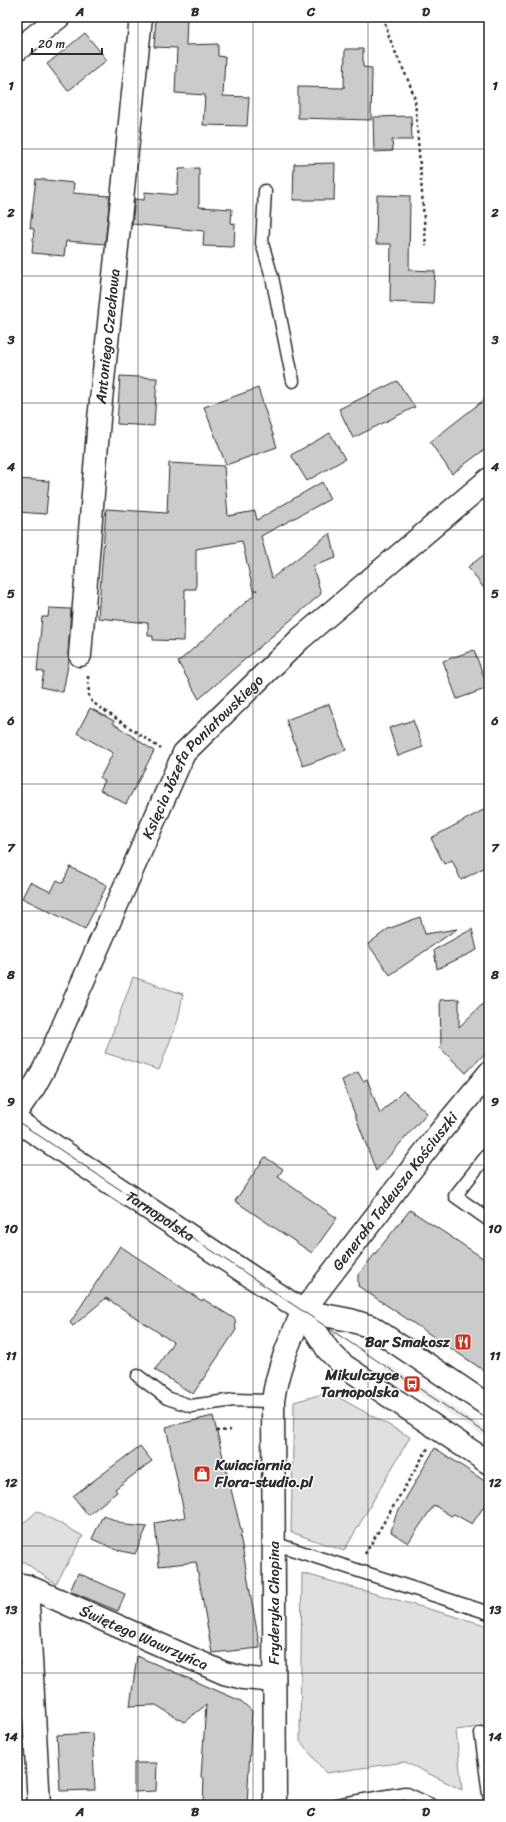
<svg xmlns="http://www.w3.org/2000/svg" width="506" height="1822" viewBox="0 0 506 1822" font-family="Sriracha,sans-serif">
<style>
.built{fill:#efefef}
.green{fill:#e0e0e0;stroke:#868686}
.building{fill:#cbcbcb;stroke:#2b2b2b}
.lines{fill:none;stroke-linecap:round;stroke-linejoin:round}
.lane-casing{stroke:#2b2b2b;stroke-width:15}
.street-casing{stroke:#2b2b2b;stroke-width:25}
.secondary-casing{stroke:#2b2b2b;stroke-width:25}
.path{stroke:#2b2b2b;stroke-width:2.5;stroke-dasharray:3 3;stroke-linecap:butt}
.lane{stroke:#fff;stroke-width:12}
.street{stroke:#fff;stroke-width:22}
.secondary{stroke:#fff;stroke-width:22}
.tram{stroke:#2b2b2b;stroke-width:1}
.grid{fill:none;stroke:#2b2b2b;stroke-width:1;stroke-opacity:0.55}
.labels{text-anchor:middle;dominant-baseline:central;stroke-width:3;stroke-linejoin:round;paint-order:stroke}
.street-label{font-size:15px;fill:#2b2b2b;stroke:#fff}
.poi-label{font-size:15px;font-weight:bold;fill:#2b2b2b;stroke:#fff;text-anchor:end}
.neatline{fill:none;stroke:#2b2b2b;stroke-width:1.5}
.grid-label{font-size:13px;text-anchor:middle;font-weight:bold;fill:#2b2b2b}
</style>
<rect width="100%" height="100%" fill="#fff"/>
<filter id="ink" filterUnits="userSpaceOnUse"><feTurbulence type="fractalNoise" baseFrequency=".025" numOctaves="2"/><feDisplacementMap in="SourceGraphic" scale="8" xChannelSelector="R" yChannelSelector="G"/><feConvolveMatrix kernelMatrix="1 2 1 2 8 2 1 2 1" color-interpolation-filters="sRGB"/></filter>
<g filter="url(#ink)">
<path class="built" d="M 387,1363 L 489,1430 L 489,1440 L 382,1369 Z"/>
<g class="green">
<path d="M 133,977 L 183,994 L 178,1020 L 159,1070 L 105,1053 Z"/>
<path d="M 329,1392 L 410,1437 L 344,1551 L 291,1532 L 294,1402 Z"/>
<path d="M 37,1511 L 83,1536 L 56,1584 L 24,1562 L 17,1561 L 17,1529 Z"/>
<path d="M 302,1573 L 489,1626 L 489,1726 L 456,1730 L 462,1790 L 405,1762 L 326,1773 L 300,1741 Z"/>
</g>
<g class="building">
<path d="M 156,17 L 187,17 L 186,45 L 218,44 L 218,56 L 225,57 L 223,96 L 249,97 L 247,126 L 203,125 L 205,95 L 175,93 L 177,48 L 154,47 Z"/>
<path d="M 85,33 L 107,60 L 68,91 L 47,64 Z"/>
<path d="M 345,49 L 363,49 L 363,67 L 372,68 L 371,120 L 298,118 L 298,87 L 344,88 Z"/>
<path d="M 411,116 L 412,140 L 392,140 L 393,151 L 374,152 L 373,117 Z"/>
<path d="M 335,163 L 334,200 L 293,200 L 294,164 Z"/>
<path d="M 199,168 L 199,207 L 232,209 L 231,223 L 235,224 L 234,247 L 203,246 L 204,231 L 132,224 L 135,199 L 144,200 L 145,192 L 177,195 L 179,169 Z"/>
<path d="M 36,179 L 74,183 L 73,193 L 110,196 L 105,244 L 66,241 L 64,256 L 32,253 L 34,229 L 30,228 Z"/>
<path d="M 377,195 L 410,196 L 409,270 L 435,271 L 433,304 L 390,302 L 391,244 L 376,244 Z"/>
<path d="M 120,376 L 157,378 L 154,426 L 117,424 Z"/>
<path d="M 397,381 L 415,407 L 353,438 L 339,409 Z"/>
<path d="M 258,388 L 277,447 L 226,465 L 204,407 Z"/>
<path d="M 489,396 L 489,446 L 452,474 L 430,442 Z"/>
<path d="M 330,433 L 345,459 L 307,481 L 291,455 Z"/>
<path d="M 169,463 L 224,466 L 228,516 L 255,511 L 257,520 L 322,482 L 330,499 L 261,536 L 272,578 L 330,533 L 336,558 L 313,566 L 321,594 L 199,699 L 178,662 L 254,595 L 254,592 L 257,590 L 253,590 L 242,541 L 196,549 L 196,589 L 185,589 L 184,641 L 153,640 L 153,636 L 148,636 L 148,623 L 98,618 L 106,509 L 167,513 Z"/>
<path d="M 17,479 L 49,481 L 46,514 L 17,512 Z"/>
<path d="M 489,551 L 489,595 L 468,567 Z"/>
<path d="M 49,608 L 71,609 L 68,654 L 69,660 L 63,692 L 41,687 L 44,672 L 37,671 L 42,617 L 48,617 Z"/>
<path d="M 474,650 L 488,688 L 457,699 L 443,661 Z"/>
<path d="M 329,704 L 346,750 L 303,766 L 286,720 Z"/>
<path d="M 90,708 L 114,721 L 113,723 L 154,751 L 126,804 L 100,790 L 105,781 L 100,778 L 113,753 L 77,733 Z"/>
<path d="M 413,720 L 423,747 L 398,756 L 389,728 Z"/>
<path d="M 489,807 L 489,865 L 461,880 L 452,860 L 444,864 L 431,838 Z"/>
<path d="M 70,867 L 107,885 L 85,929 L 22,898 L 30,882 L 51,892 L 57,880 L 63,883 Z"/>
<path d="M 420,917 L 425,934 L 457,929 L 390,975 L 368,944 L 388,929 Z"/>
<path d="M 472,929 L 477,950 L 437,969 L 434,950 Z"/>
<path d="M 489,998 L 489,1049 L 466,1073 L 439,1047 L 441,1045 L 440,1000 L 459,999 L 459,1027 Z"/>
<path d="M 358,1072 L 363,1081 L 367,1079 L 380,1114 L 403,1091 L 427,1113 L 376,1171 L 342,1080 Z"/>
<path d="M 265,1157 L 283,1169 L 278,1177 L 337,1218 L 312,1253 L 235,1201 Z"/>
<path d="M 410,1210 L 489,1262 L 489,1374 L 358,1286 L 358,1275 Z"/>
<path d="M 120,1246 L 202,1301 L 203,1299 L 235,1319 L 236,1330 L 193,1394 L 155,1370 L 173,1342 L 106,1298 L 73,1326 L 70,1323 Z"/>
<path d="M 213,1416 L 242,1534 L 240,1535 L 260,1648 L 212,1653 L 196,1562 L 159,1566 L 155,1523 L 185,1517 L 166,1427 Z"/>
<path d="M 140,1446 L 152,1461 L 115,1489 L 117,1492 L 88,1515 L 73,1496 Z"/>
<path d="M 435,1448 L 489,1484 L 489,1499 L 472,1524 L 454,1514 L 451,1516 L 434,1505 L 408,1543 L 391,1532 L 395,1517 Z"/>
<path d="M 103,1515 L 126,1525 L 147,1527 L 135,1554 L 117,1550 L 92,1539 Z"/>
<path d="M 78,1573 L 125,1594 L 118,1611 L 70,1591 Z"/>
<path d="M 137,1656 L 241,1701 L 252,1711 L 247,1805 L 203,1805 L 204,1778 L 201,1777 L 206,1705 L 184,1722 L 156,1705 L 130,1706 Z"/>
<path d="M 92,1733 L 95,1790 L 60,1791 L 57,1735 Z"/>
<path d="M 134,1763 L 157,1763 L 156,1791 L 134,1792 Z"/>
</g>
<g class="lines">
<g class="lane-casing">
<g id="lane">
<path d="M 265,191 L 262,243 L 272,277 L 293,381"/>
<path d="M 489,1153 L 455,1196 L 489,1220"/>
<path d="M 138,1376 L 167,1398 L 191,1406 L 234,1400 L 273,1401"/>
<path d="M 273,1543 L 489,1613"/>
<path d="M 481,1733 L 489,1795"/>
<path d="M 336,1805 L 405,1793 L 431,1805"/>
</g>
</g>
<g class="street-casing">
<g id="street">
<path d="M 17,50 L 59,17"/>
<path id="s1" d="M 80,655 L 99,419 L 141,17"/>
<path id="s2" d="M 17,1111 L 34,1087 L 45,1067 L 184,753 L 300,639 L 489,479"/>
<path id="s3" d="M 303,1311 L 440,1132 L 489,1073"/>
<path id="s4" d="M 17,1584 L 27,1586 L 224,1673 L 244,1678 L 274,1681"/>
<path d="M 27,1586 L 39,1805"/>
</g>
</g>
<g class="secondary-casing">
<g id="secondary">
<path id="s5" d="M 17,1121 L 303,1311 L 350,1320 L 372,1327 L 489,1406"/>
<path d="M 303,1311 L 328,1350 L 343,1365 L 489,1463"/>
<path d="M 275,1805 L 273,1401 C 277,1369 290,1340 303,1311"/>
</g>
</g>
<g class="path">
<path d="M 384,17 C 389,47 407,71 415,100 L 426,246"/>
<path d="M 88,676 L 89,696 L 92,702 L 161,749"/>
<path d="M 216,1431 L 233,1430"/>
<path d="M 224,1465 L 235,1464"/>
<path d="M 365,1554 L 428,1448"/>
</g>
<use href="#lane" class="lane"/>
<use href="#street" class="street"/>
<use href="#secondary" class="secondary"/>
<path class="tram" d="M 17,1121 L 489,1435"/>
</g>
</g>
<path class="grid" d="M 138,17 L 138,1805M 253,17 L 253,1805M 368,17 L 368,1805M 17,149 L 489,149M 17,276 L 489,276M 17,403 L 489,403M 17,530 L 489,530M 17,657 L 489,657M 17,784 L 489,784M 17,911 L 489,911M 17,1038 L 489,1038M 17,1165 L 489,1165M 17,1292 L 489,1292M 17,1419 L 489,1419M 17,1546 L 489,1546M 17,1673 L 489,1673"/>
<defs>
<g id="restaurant-square" transform="scale(0.9)"><rect x="-9" y="-9" width="18" height="18" rx="4" fill="#c8321e" stroke="#fff"/><path d="M-5-6h1v4h1v-4h1v4h1v-4h1v5L-1.5 .5V6h-2V.5L-5-1ZM5-6V6H3V1.5H1.5Q1.5-4 5-6Z" fill="#fff"/></g>
<g id="bus-square" transform="scale(0.9)"><rect x="-9" y="-9" width="18" height="18" rx="4" fill="#c8321e" stroke="#fff"/><path d="M-5-6H5V4H4V6H2V4H-2V6H-4V4H-5ZM-3.5-4V0h7V-4ZM-3.5 1.2v1.5H-2V1.2ZM2 1.2v1.5H3.5V1.2Z" fill="#fff"/></g>
<g id="shop-square" transform="scale(0.9)"><rect x="-9" y="-9" width="18" height="18" rx="4" fill="#c8321e" stroke="#fff"/><path d="M-5-2.5h2.3a2.7 3.5 0 0 1 5.4 0H5L5.5 6h-11ZM-1.5-2.5h3a1.5 2.3 0 0 0-3 0Z" fill="#fff"/></g>
</defs>
<g fill-rule="evenodd">
<use href="#restaurant-square" x="463" y="1342"/>
<use href="#bus-square" x="412" y="1384"/>
<use href="#shop-square" x="202" y="1474"/>
</g>
<g class="labels">
<g class="street-label">
<text stroke="none"><textPath href="#s1" startOffset="320">Antoniego Czechowa</textPath></text>
<text stroke="none"><textPath href="#s2" startOffset="403">Księcia Józefa Poniatowskiego</textPath></text>
<text stroke="none"><textPath href="#s3" startOffset="151">Generała Tadeusza Kościuszki</textPath></text>
<text stroke="none"><textPath href="#s5" startOffset="172">Tarnopolska</textPath></text>
<text transform="translate(274 1603) rotate(-90)">Fryderyka Chopina</text>
<text stroke="none"><textPath href="#s4" startOffset="138">Świętego Wawrzyńca</textPath></text>
</g>
<g class="poi-label">
<text x="450" y="1342">Bar Smakosz</text>
<text x="399" y="1375">Mikulczyce<tspan x="399" dy="17">Tarnopolska</tspan></text>
<text x="215" y="1465" text-anchor="start">Kwiaciarnia<tspan x="215" dy="17">Flora-studio.pl</tspan></text>
</g>
</g>
<rect width="506" height="1822" fill="none" stroke="#fff" stroke-width="44"/>
<path d="M32 48v6h70v-6" fill="none" stroke="#2b2b2b" stroke-width="2"/>
<text x="38" y="48" font-size="12" fill="#2b2b2b" stroke="#ffffff" stroke-width="3" paint-order="stroke">20 m</text>
<rect x="22" y="22" width="462" height="1778" class="neatline"/>
<g class="grid-label">
<text x="80" y="16">A</text>
<text x="195" y="16">B</text>
<text x="311" y="16">C</text>
<text x="426" y="16">D</text>
<text x="11" y="90">1</text>
<text x="495" y="90">1</text>
<text x="11" y="217">2</text>
<text x="495" y="217">2</text>
<text x="11" y="344">3</text>
<text x="495" y="344">3</text>
<text x="11" y="471">4</text>
<text x="495" y="471">4</text>
<text x="11" y="598">5</text>
<text x="495" y="598">5</text>
<text x="11" y="725">6</text>
<text x="495" y="725">6</text>
<text x="11" y="852">7</text>
<text x="495" y="852">7</text>
<text x="11" y="979">8</text>
<text x="495" y="979">8</text>
<text x="11" y="1106">9</text>
<text x="495" y="1106">9</text>
<text x="11" y="1233">10</text>
<text x="495" y="1233">10</text>
<text x="11" y="1360">11</text>
<text x="495" y="1360">11</text>
<text x="11" y="1487">12</text>
<text x="495" y="1487">12</text>
<text x="11" y="1614">13</text>
<text x="495" y="1614">13</text>
<text x="11" y="1741">14</text>
<text x="495" y="1741">14</text>
<text x="80" y="1816">A</text>
<text x="195" y="1816">B</text>
<text x="311" y="1816">C</text>
<text x="426" y="1816">D</text>
</g>
</svg>
